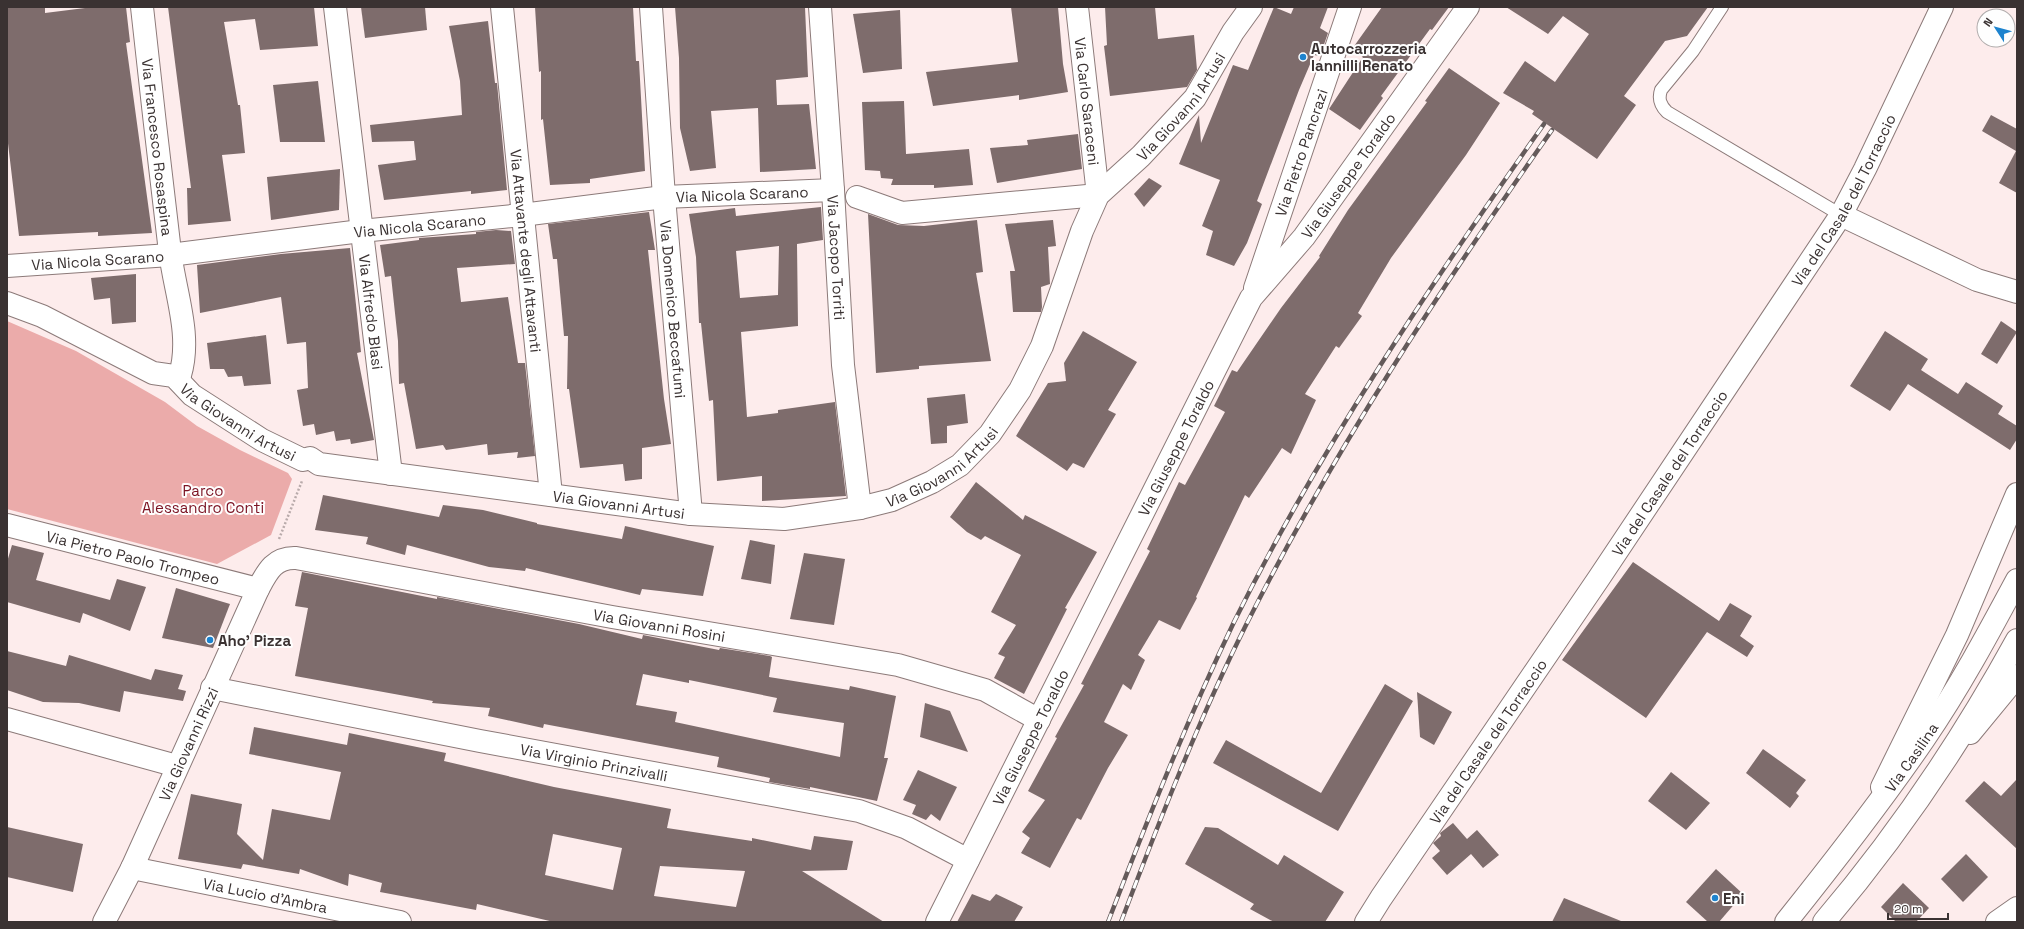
<svg xmlns="http://www.w3.org/2000/svg" width="2024" height="929" viewBox="0 0 2024 929" font-family="'Space Grotesk',sans-serif">
<style>
.green{fill:#ebabaa}
.building{fill:#7e6c6c;fill-rule:evenodd}
.lines{fill:none;stroke-linecap:round;stroke-linejoin:round}
.service-casing{stroke:#8c7a79;stroke-width:14}
.minor-casing{stroke:#8c7a79;stroke-width:24}
.secondary-casing{stroke:#8c7a79;stroke-width:24}
.primary-casing{stroke:#8c7a79;stroke-width:24}
.path{stroke:#b9abab;stroke-width:2.5;stroke-dasharray:2 2;stroke-linecap:butt}
.service{stroke:#fff;stroke-width:12}
.minor{stroke:#fff;stroke-width:22}
.secondary{stroke:#fff;stroke-width:22}
.primary{stroke:#fff;stroke-width:22}
.rail-casing{stroke:#645a5a;stroke-width:4.5}
.rail{stroke:#fefefe;stroke-width:3;stroke-dasharray:9;stroke-linecap:butt}
.poi-dot{fill:#1d83ce;stroke:#fefefe;stroke-width:1.5}
.labels{text-anchor:middle;dominant-baseline:central;stroke-width:4;stroke-linejoin:round;paint-order:stroke}
.poi-label{font-size:15px;font-weight:bold;fill:#3a3232;stroke:#fefefe;text-anchor:start}
.street-label{font-size:15px;fill:#3a3232;stroke:#fefefe}
.park-label{font-size:15px;fill:#7b1323;stroke:#fefefe}
</style>
<rect width="100%" height="100%" fill="#fdecec"/>
<path class="green" d="M 7,321 L 76,351 L 165,402 L 197,426 L 240,450 L 288,473 L 292,479 L 271,535 L 217,564 L 7,509 Z"/>
<g class="building">
<path d="M 7,7 L 45,7 L 45,13 L 93,7 L 126,7 L 130,42 L 126,43 L 152,233 L 98,236 L 98,232 L 19,236 L 7,135 Z"/>
<path d="M 168,7 L 314,7 L 318,46 L 260,50 L 255,19 L 224,22 L 238,105 L 240,105 L 245,153 L 222,155 L 231,221 L 188,225 L 187,188 L 191,188 Z"/>
<path d="M 361,7 L 425,7 L 427,30 L 365,38 Z"/>
<path d="M 535,7 L 633,7 L 636,61 L 639,61 L 645,171 L 590,179 L 590,183 L 550,185 L 543,119 L 541,120 L 541,71 L 539,72 Z"/>
<path d="M 675,7 L 805,7 L 808,77 L 776,80 L 777,105 L 809,104 L 816,169 L 760,172 L 758,108 L 711,111 L 716,168 L 690,171 L 680,128 L 679,58 Z"/>
<path d="M 1011,7 L 1058,7 L 1063,64 L 1068,92 L 1019,100 L 1019,95 L 933,106 L 926,72 L 1018,62 Z"/>
<path d="M 1105,7 L 1155,7 L 1158,39 L 1194,35 L 1197,70 L 1187,87 L 1110,96 L 1104,46 L 1107,45 Z"/>
<path d="M 1274,7 L 1291,14 L 1294,7 L 1328,7 L 1320,28 L 1328,33 L 1320,56 L 1314,55 L 1299,90 L 1257,201 L 1262,204 L 1247,243 L 1234,266 L 1206,255 L 1213,231 L 1202,226 L 1220,180 L 1179,164 L 1199,115 L 1201,143 L 1233,65 L 1248,70 Z"/>
<path d="M 1382,7 L 1449,7 L 1432,30 L 1430,29 L 1381,96 L 1383,98 L 1360,130 L 1329,109 L 1363,57 L 1352,49 Z"/>
<path d="M 1506,7 L 1708,7 L 1687,36 L 1665,41 L 1624,96 L 1636,105 L 1597,159 L 1532,114 L 1534,111 L 1503,93 L 1525,61 L 1555,82 L 1589,34 L 1563,16 L 1548,34 Z"/>
<path d="M 900,10 L 902,69 L 863,73 L 853,14 Z"/>
<path d="M 488,21 L 495,83 L 497,83 L 507,190 L 471,194 L 471,191 L 384,200 L 378,165 L 416,160 L 414,141 L 372,142 L 370,125 L 462,115 L 460,81 L 449,26 Z"/>
<path d="M 1449,68 L 1500,103 L 1466,155 L 1391,258 L 1358,313 L 1362,316 L 1339,348 L 1336,346 L 1305,394 L 1316,400 L 1291,454 L 1282,448 L 1249,498 L 1245,495 L 1196,597 L 1197,598 L 1180,630 L 1159,620 L 1138,655 L 1145,660 L 1131,690 L 1123,684 L 1104,722 L 1128,735 L 1108,768 L 1081,820 L 1077,818 L 1050,868 L 1021,853 L 1030,838 L 1022,832 L 1045,800 L 1028,791 L 1057,738 L 1055,737 L 1084,685 L 1081,684 L 1150,551 L 1147,549 L 1179,482 L 1185,485 L 1225,412 L 1214,406 L 1232,370 L 1237,372 L 1281,308 L 1320,257 L 1319,256 L 1348,210 L 1427,102 L 1425,101 Z"/>
<path d="M 318,81 L 325,142 L 280,142 L 273,85 Z"/>
<path d="M 904,101 L 906,154 L 969,149 L 973,185 L 934,188 L 934,185 L 891,185 L 893,179 L 881,178 L 880,171 L 865,170 L 862,102 Z"/>
<path d="M 1991,115 L 2017,129 L 2017,193 L 1999,183 L 2016,151 L 1982,131 Z"/>
<path d="M 1078,134 L 1082,169 L 997,183 L 990,148 L 1028,145 L 1027,140 Z"/>
<path d="M 340,169 L 339,210 L 271,220 L 267,177 Z"/>
<path d="M 1149,178 L 1162,186 L 1144,207 L 1134,194 Z"/>
<path d="M 821,207 L 823,240 L 797,244 L 798,326 L 741,332 L 747,417 L 778,413 L 778,410 L 835,402 L 846,496 L 762,501 L 762,476 L 717,481 L 713,400 L 709,401 L 701,323 L 699,323 L 696,257 L 689,214 L 735,208 L 736,216 ZM 779,246 L 778,295 L 740,298 L 736,251 Z"/>
<path d="M 649,212 L 655,250 L 648,250 L 664,399 L 671,444 L 642,448 L 642,479 L 625,481 L 623,464 L 580,468 L 569,389 L 567,389 L 568,336 L 564,336 L 557,259 L 553,259 L 548,224 Z"/>
<path d="M 868,214 L 898,225 L 924,226 L 977,220 L 983,272 L 976,273 L 991,361 L 919,366 L 919,369 L 876,373 Z"/>
<path d="M 1053,220 L 1056,246 L 1048,247 L 1050,284 L 1041,287 L 1042,307 L 1041,312 L 1013,312 L 1010,271 L 1015,271 L 1005,224 Z"/>
<path d="M 496,230 L 511,231 L 515,264 L 457,268 L 461,302 L 508,297 L 518,363 L 525,363 L 535,456 L 517,458 L 518,452 L 488,455 L 487,444 L 446,450 L 443,445 L 416,449 L 404,383 L 399,384 L 398,341 L 391,276 L 385,277 L 380,245 L 419,240 L 419,238 L 476,234 L 476,232 Z"/>
<path d="M 350,248 L 361,352 L 357,353 L 374,440 L 351,444 L 350,439 L 336,441 L 334,431 L 316,435 L 314,424 L 303,426 L 297,390 L 308,388 L 306,342 L 287,344 L 281,297 L 200,313 L 197,265 L 281,254 Z"/>
<path d="M 136,274 L 136,322 L 112,324 L 110,298 L 94,300 L 91,278 Z"/>
<path d="M 2001,321 L 2017,332 L 1997,364 L 1981,354 Z"/>
<path d="M 1083,331 L 1137,362 L 1108,410 L 1116,414 L 1084,468 L 1073,463 L 1067,471 L 1016,436 L 1048,383 L 1066,381 L 1064,363 Z"/>
<path d="M 1885,331 L 1928,359 L 1921,370 L 1958,394 L 1966,382 L 2003,406 L 1998,414 L 2017,426 L 2017,439 L 2010,450 L 1908,384 L 1890,411 L 1850,386 Z"/>
<path d="M 266,335 L 271,384 L 244,386 L 242,376 L 228,377 L 224,369 L 210,369 L 207,343 Z"/>
<path d="M 965,394 L 968,423 L 947,426 L 947,443 L 931,444 L 927,398 Z"/>
<path d="M 976,482 L 1023,520 L 1025,515 L 1097,552 L 1065,608 L 1067,609 L 1024,694 L 994,678 L 1005,657 L 998,654 L 1016,625 L 991,612 L 1021,555 L 985,536 L 981,540 L 967,532 L 950,517 Z"/>
<path d="M 323,495 L 439,517 L 443,505 L 483,510 L 537,523 L 537,524 L 622,539 L 625,526 L 714,546 L 703,596 L 642,589 L 640,595 L 526,568 L 525,571 L 489,567 L 407,545 L 405,555 L 366,544 L 368,537 L 315,530 Z"/>
<path d="M 750,540 L 775,545 L 771,584 L 741,579 Z"/>
<path d="M 12,545 L 44,553 L 36,580 L 110,600 L 117,579 L 146,587 L 130,631 L 83,613 L 80,623 L 7,602 L 7,562 Z"/>
<path d="M 804,553 L 845,559 L 834,625 L 790,619 Z"/>
<path d="M 1633,562 L 1719,621 L 1730,603 L 1752,616 L 1740,636 L 1754,646 L 1747,657 L 1707,632 L 1646,718 L 1562,660 Z"/>
<path d="M 302,572 L 437,599 L 437,597 L 579,624 L 642,639 L 643,635 L 719,650 L 720,648 L 770,656 L 772,657 L 769,677 L 849,690 L 850,686 L 896,696 L 884,758 L 888,758 L 877,801 L 810,787 L 810,789 L 769,782 L 770,778 L 717,767 L 719,757 L 544,724 L 543,728 L 488,716 L 490,708 L 432,703 L 433,701 L 295,676 L 308,608 L 295,606 ZM 643,674 L 689,683 L 689,680 L 777,698 L 773,712 L 844,723 L 840,757 L 675,722 L 677,712 L 636,705 Z"/>
<path d="M 176,588 L 230,604 L 213,648 L 162,638 Z"/>
<path d="M 7,651 L 66,666 L 69,655 L 151,680 L 155,669 L 183,675 L 178,689 L 186,691 L 183,701 L 124,691 L 120,712 L 79,703 L 43,702 L 7,690 Z"/>
<path d="M 1385,684 L 1413,701 L 1338,831 L 1213,763 L 1226,740 L 1321,793 Z"/>
<path d="M 1417,692 L 1452,712 L 1434,745 L 1420,737 Z"/>
<path d="M 925,703 L 950,711 L 968,752 L 920,737 Z"/>
<path d="M 254,727 L 347,745 L 349,733 L 446,753 L 444,761 L 554,787 L 671,809 L 667,828 L 752,841 L 752,838 L 811,850 L 814,836 L 853,841 L 847,870 L 802,871 L 884,922 L 554,922 L 477,904 L 476,910 L 380,892 L 382,883 L 349,874 L 348,886 L 300,869 L 299,874 L 243,864 L 241,869 L 178,859 L 191,794 L 242,804 L 237,834 L 263,860 L 272,809 L 330,820 L 341,772 L 249,754 ZM 553,834 L 622,848 L 613,890 L 545,875 ZM 660,866 L 745,871 L 736,907 L 654,896 Z"/>
<path d="M 1763,749 L 1806,780 L 1796,793 L 1799,796 L 1790,808 L 1746,773 Z"/>
<path d="M 918,770 L 957,787 L 940,821 L 931,814 L 926,820 L 912,814 L 916,805 L 903,800 Z"/>
<path d="M 1671,772 L 1710,803 L 1686,830 L 1648,801 Z"/>
<path d="M 2017,779 L 2017,849 L 1965,801 L 1984,781 L 2001,796 Z"/>
<path d="M 1453,823 L 1467,839 L 1477,830 L 1499,855 L 1483,868 L 1471,854 L 1447,875 L 1432,858 L 1440,851 L 1433,843 L 1441,836 L 1440,833 Z"/>
<path d="M 7,827 L 83,844 L 73,892 L 7,877 Z"/>
<path d="M 1205,827 L 1218,828 L 1278,865 L 1284,855 L 1344,892 L 1325,922 L 1274,922 L 1250,909 L 1254,904 L 1185,864 Z"/>
<path d="M 1966,854 L 1988,877 L 1963,902 L 1941,879 Z"/>
<path d="M 1716,869 L 1743,894 L 1719,922 L 1708,922 L 1686,902 Z"/>
<path d="M 1903,883 L 1929,908 L 1916,922 L 1896,922 L 1881,907 Z"/>
<path d="M 972,894 L 990,901 L 996,894 L 1023,907 L 1014,922 L 957,922 Z"/>
<path d="M 1564,898 L 1621,921 L 1621,922 L 1552,922 Z"/>
</g>
<g class="lines">
<g class="service-casing">
<path id="service" d="M 1722,7 L 1693,51 L 1661,90 C 1658,99 1660,105 1667,112 L 1841,215"/>
</g>
<g class="minor-casing">
<g id="minor">
<path id="s1" d="M 142,7 C 151,89 160,170 170,252 C 175,293 192,335 180,375 L 174,376"/>
<path id="s2" d="M 335,7 L 391,474"/>
<path id="s3" d="M 502,7 L 551,495"/>
<path id="s4" d="M 651,7 L 664,197 L 691,514"/>
<path id="s5" d="M 820,7 L 833,190 L 843,365 L 860,508"/>
<path id="s6" d="M 1077,7 L 1098,195"/>
<path d="M 857,197 L 902,213 L 1098,195"/>
<path d="M 1841,215 L 1977,280 L 2017,292"/>
<path id="s7" d="M 7,266 L 170,255 L 361,231 L 522,215 L 664,197 L 833,190"/>
<path id="s8" d="M 1255,288 L 1350,7"/>
<path id="s9" d="M 7,303 L 42,316 L 153,373 L 174,376 L 192,395 L 262,440 L 303,460 L 310,458 L 319,464 L 691,514 L 784,519 L 860,508 L 892,500 L 932,482 L 960,465 L 990,434 L 1020,390 L 1042,346 L 1082,231 L 1098,195 L 1141,156 L 1195,98 L 1233,32 L 1251,7"/>
<path id="s10" d="M 7,525 L 258,589"/>
<path id="s11" d="M 212,688 L 480,741 L 859,811 L 907,828 L 968,860"/>
<path d="M 7,719 L 177,766"/>
<path id="s12" d="M 132,868 L 400,922"/>
<path id="s13" d="M 104,922 L 132,868 L 258,589 C 267,572 274,557 296,558 L 612,617 L 898,665 L 985,690 L 1039,720"/>
<path id="s14" d="M 937,922 L 1251,298 L 1304,237 L 1468,7"/>
<path id="s15" d="M 1366,922 L 1381,898 L 1599,578 L 1841,215 L 1865,169 L 1942,7"/>
<path d="M 1997,922 L 2017,908"/>
</g>
</g>
<g class="secondary-casing">
<g id="secondary">
<path d="M 1970,733 L 2017,676"/>
<path d="M 1882,787 L 1957,635 L 2017,494"/>
</g>
</g>
<g class="primary-casing">
<g id="primary">
<path id="s16" d="M 1786,922 C 1834,862 1881,802 1924,739 C 1959,688 1988,634 2017,580"/>
<path d="M 1824,922 C 1898,835 1962,740 2017,640"/>
</g>
</g>
<path class="path" d="M 279,539 L 302,481"/>
<use href="#service" class="service"/>
<use href="#minor" class="minor"/>
<use href="#secondary" class="secondary"/>
<use href="#primary" class="primary"/>
<g class="rail-casing">
<g id="rail">
<path d="M 1108,922 C 1147,821 1187,720 1234,622 C 1321,446 1431,284 1544,124"/>
<path d="M 1121,922 C 1159,822 1198,721 1246,625 C 1334,450 1440,289 1552,130"/>
</g>
</g>
<use href="#rail" class="rail"/>
</g>
<g class="poi-dot">
<circle cx="1303" cy="57" r="4"/>
<circle cx="210" cy="640" r="4"/>
<circle cx="1715" cy="898" r="4"/>
</g>
<g class="labels">
<g class="poi-label">
<text x="1311" y="48">Autocarrozzeria<tspan x="1311" dy="17">Iannilli Renato</tspan></text>
<text x="218" y="640">Aho' Pizza</text>
<text x="1723" y="898">Eni</text>
</g>
<g class="street-label">
<text stroke="none"><textPath href="#s6" startOffset="95">Via Carlo Saraceni</textPath></text>
<text stroke="none"><textPath href="#s9" startOffset="1440">Via Giovanni Artusi</textPath></text>
<text stroke="none"><textPath href="#s1" startOffset="141">Via Francesco Rosaspina</textPath></text>
<text stroke="none"><textPath href="#s8" startOffset="143">Via Pietro Pancrazi</textPath></text>
<text stroke="none"><textPath href="#s14" startOffset="855">Via Giuseppe Toraldo</textPath></text>
<text stroke="none"><textPath href="#s7" startOffset="739">Via Nicola Scarano</textPath></text>
<text stroke="none"><textPath href="#s15" startOffset="866">Via del Casale del Torraccio</textPath></text>
<text stroke="none"><textPath href="#s7" startOffset="415">Via Nicola Scarano</textPath></text>
<text stroke="none"><textPath href="#s3" startOffset="245">Via Attavante degli Attavanti</textPath></text>
<text stroke="none"><textPath href="#s5" startOffset="251">Via Jacopo Torriti</textPath></text>
<text stroke="none"><textPath href="#s7" startOffset="91">Via Nicola Scarano</textPath></text>
<text stroke="none"><textPath href="#s4" startOffset="303">Via Domenico Beccafumi</textPath></text>
<text stroke="none"><textPath href="#s2" startOffset="307">Via Alfredo Blasi</textPath></text>
<text stroke="none"><textPath href="#s9" startOffset="263">Via Giovanni Artusi</textPath></text>
<text stroke="none"><textPath href="#s14" startOffset="531">Via Giuseppe Toraldo</textPath></text>
<text stroke="none"><textPath href="#s9" startOffset="995">Via Giovanni Artusi</textPath></text>
<text stroke="none"><textPath href="#s15" startOffset="542">Via del Casale del Torraccio</textPath></text>
<text stroke="none"><textPath href="#s9" startOffset="659">Via Giovanni Artusi</textPath></text>
<text stroke="none"><textPath href="#s10" startOffset="130">Via Pietro Paolo Trompeo</textPath></text>
<text stroke="none"><textPath href="#s13" startOffset="789">Via Giovanni Rosini</textPath></text>
<text stroke="none"><textPath href="#s14" startOffset="207">Via Giuseppe Toraldo</textPath></text>
<text stroke="none"><textPath href="#s15" startOffset="218">Via del Casale del Torraccio</textPath></text>
<text stroke="none"><textPath href="#s13" startOffset="197">Via Giovanni Rizzi</textPath></text>
<text stroke="none"><textPath href="#s16" startOffset="207">Via Casilina</textPath></text>
<text stroke="none"><textPath href="#s11" startOffset="389">Via Virginio Prinzivalli</textPath></text>
<text stroke="none"><textPath href="#s12" startOffset="136">Via Lucio d'Ambra</textPath></text>
</g>
<g class="park-label">
<text x="203" y="490">Parco<tspan x="203" dy="17">Alessandro Conti</tspan></text>
</g>
</g>
<rect width="2024" height="929" fill="none" stroke="#3a3232" stroke-width="16"/>
<g transform="translate(1996 28) rotate(306)"><circle r="19" fill="#fefefe" stroke="#b0acac"/>
<path d="M0-3L7 15L0 10L-7 15Z" fill="#1d83ce"/>
<text y="-6" font-size="11" font-weight="bold" text-anchor="middle" fill="#3a3232">N</text>
</g>
<path d="M1888 913v6h60v-6" fill="none" stroke="#3a3232" stroke-width="2"/>
<text x="1894" y="913" font-size="12" fill="#3a3232" stroke="#fefefe" stroke-width="3" paint-order="stroke">20 m</text>
</svg>
